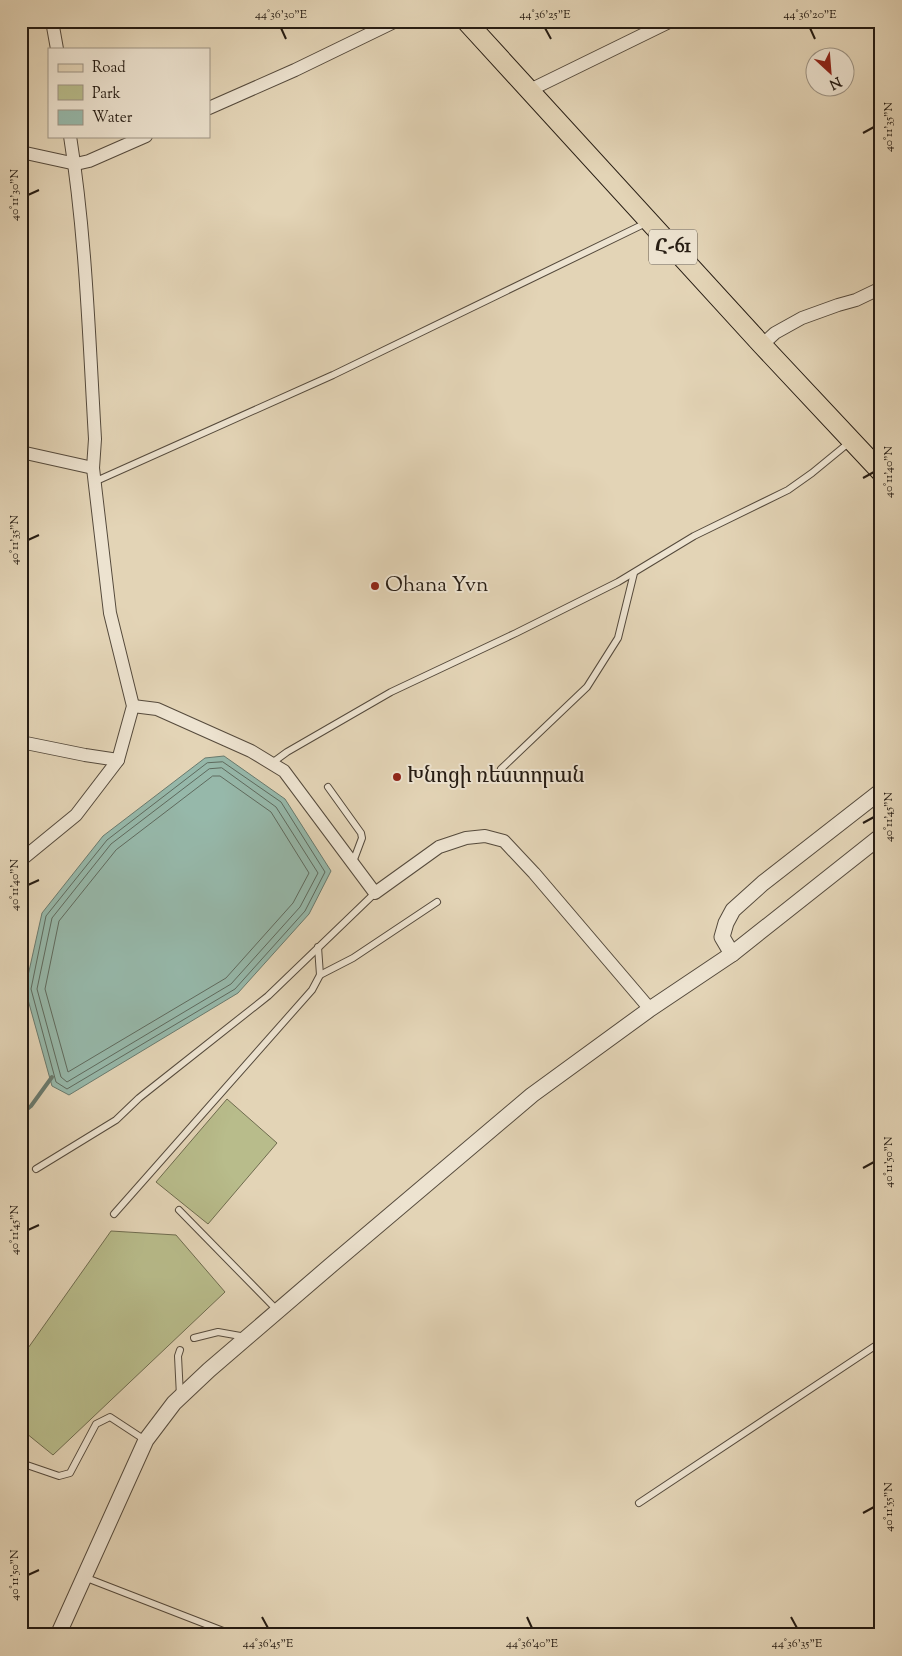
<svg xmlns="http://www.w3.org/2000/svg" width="902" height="1656" viewBox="0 0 902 1656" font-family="'Sorts Mill Goudy','Noto Serif Armenian',serif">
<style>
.green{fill:#b8bc8b;stroke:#6f6c4f}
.water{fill:#96b8aa;stroke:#697a6e}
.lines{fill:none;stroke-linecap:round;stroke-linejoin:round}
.shore{stroke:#5e6a5e;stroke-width:1}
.stream{stroke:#697a6e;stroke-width:4}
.service-casing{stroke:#554a3c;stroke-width:8}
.minor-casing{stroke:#554a3c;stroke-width:14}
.tertiary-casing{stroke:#554a3c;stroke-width:17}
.primary-casing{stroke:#261c13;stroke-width:21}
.service{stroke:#ede3d0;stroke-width:6}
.minor{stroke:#ede3d0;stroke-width:12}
.tertiary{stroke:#ede3d0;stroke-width:15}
.primary{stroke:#e3d4b6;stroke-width:19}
.ticks{fill:none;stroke:#261c13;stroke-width:2}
.poi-dot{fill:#8f2418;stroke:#ede3d0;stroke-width:2}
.labels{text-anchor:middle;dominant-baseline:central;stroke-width:4;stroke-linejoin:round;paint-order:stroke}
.shield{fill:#ede3d0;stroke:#62584c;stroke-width:1}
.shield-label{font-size:20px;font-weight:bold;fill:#261c13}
.poi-label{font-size:21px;fill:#261c13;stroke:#ede3d0;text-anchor:start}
.neatline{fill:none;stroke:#261c13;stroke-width:2}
.ticks-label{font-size:12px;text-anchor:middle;fill:#261c13}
</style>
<rect width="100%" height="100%" fill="#e3d4b6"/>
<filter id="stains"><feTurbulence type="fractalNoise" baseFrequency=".004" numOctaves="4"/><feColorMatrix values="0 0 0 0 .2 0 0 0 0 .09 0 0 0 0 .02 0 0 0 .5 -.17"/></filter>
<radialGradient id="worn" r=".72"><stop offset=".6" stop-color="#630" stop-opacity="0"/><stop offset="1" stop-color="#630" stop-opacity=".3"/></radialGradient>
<g class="green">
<path d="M 227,1099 L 277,1143 L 208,1224 L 156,1182 Z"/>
<path d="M 111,1231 L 176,1235 L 225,1292 L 53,1455 L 21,1429 L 21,1358 Z"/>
</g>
<path class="water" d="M 224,756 L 285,799 L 331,871 L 309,914 L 238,993 L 69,1095 L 52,1086 L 25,989 L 42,913 L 103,836 L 205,758 Z"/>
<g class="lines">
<g class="shore">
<path d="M 223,762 L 281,802 L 325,872 L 305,911 L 235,989 L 67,1089 L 56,1082 L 31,989 L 46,916 L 107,840 L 207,763 Z"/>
<path d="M 222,768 L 276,807 L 318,873 L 300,907 L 231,984 L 67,1082 L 61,1077 L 37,989 L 52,918 L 111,844 L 209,769 Z"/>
<path d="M 213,776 L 220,776 L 271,812 L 309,873 L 293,903 L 226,978 L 68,1072 L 45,989 L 59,921 L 116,850 Z"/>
</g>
<path class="stream" d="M 21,1114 L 31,1106 L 52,1077"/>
<g class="service-casing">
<g id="service">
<path d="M 94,482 L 333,375 L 646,223"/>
<path d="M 272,763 L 287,752 L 391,692 L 516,633 L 618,582 L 694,536 L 788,490 L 812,473 L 851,441"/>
<path d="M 501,769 L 587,687 L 618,638 L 634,573"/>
<path d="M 328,787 L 361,833 L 362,838 L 353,862"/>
<path d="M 320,975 L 353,958 L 437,902"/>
<path d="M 36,1169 L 116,1120 L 139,1098 L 268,996 L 375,893"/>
<path d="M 179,1210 L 277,1310"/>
<path d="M 114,1214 L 312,990 L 320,975 L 318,947"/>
<path d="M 194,1338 L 218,1332 L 246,1337"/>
<path d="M 180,1350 L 178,1356 L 180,1396"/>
<path d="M 21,1463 L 59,1476 L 70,1473 L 96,1424 L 110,1417 L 145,1440"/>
<path d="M 639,1503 L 881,1342"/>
<path d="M 84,1577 L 231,1634"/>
</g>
</g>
<g class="minor-casing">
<g id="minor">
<path d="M 52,21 L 57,49"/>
<path d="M 530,90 L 671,21"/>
<path d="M 209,108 L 295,70 L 396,21"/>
<path d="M 21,152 L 76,164 L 89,161 L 146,136"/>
<path d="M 762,345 L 775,333 L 802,318 L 838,305 L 856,300 L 881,288"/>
<path d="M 21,452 L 93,468"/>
<path d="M 133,706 L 157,709 L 251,751 L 284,771 L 375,893 L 439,847 L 466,838 L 485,836 L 504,841 L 534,873 L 650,1009"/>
<path d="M 21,742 L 85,755 L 118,760"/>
<path d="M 21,860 L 76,815 L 118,760 L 133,706 L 110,613 L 93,468 L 95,439 C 89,338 86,236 70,136"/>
</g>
</g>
<g class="tertiary-casing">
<g id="tertiary">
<path d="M 732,954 L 722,937 L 726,923 L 733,910 L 763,883 L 881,791"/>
<path d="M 58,1635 L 146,1440 L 174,1403 L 209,1370 L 330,1266 L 532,1095 L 650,1009 L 732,954 L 881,836"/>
</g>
</g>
<g class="primary-casing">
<path id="primary" d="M 466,21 L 762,345 L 881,472"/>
</g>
<use href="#service" class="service"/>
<use href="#minor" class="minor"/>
<use href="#tertiary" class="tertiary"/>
<use href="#primary" class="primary"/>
</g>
<path class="ticks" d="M 281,28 L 286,39M 545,28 L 551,39M 810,28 L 815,39M 863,133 L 874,127M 28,195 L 39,190M 863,478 L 874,472M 28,540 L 39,535M 863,823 L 874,817M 28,885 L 39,880M 863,1168 L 874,1162M 28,1230 L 39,1225M 863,1513 L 874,1507M 28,1575 L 39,1570M 262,1617 L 268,1628M 527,1617 L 532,1628M 791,1617 L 797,1628"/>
<g class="poi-dot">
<circle cx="375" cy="586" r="5"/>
<circle cx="397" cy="777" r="5"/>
</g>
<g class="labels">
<rect class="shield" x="649" y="229.5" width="48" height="35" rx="4"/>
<g class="shield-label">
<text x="673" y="247">Հ-61</text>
</g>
<g class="poi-label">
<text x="385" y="586">Ohana Yvn</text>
<text x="407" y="777">Խնոցի ռեստորան</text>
</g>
</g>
<rect width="902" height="1656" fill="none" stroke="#e3d4b6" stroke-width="55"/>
<rect x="48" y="48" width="162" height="90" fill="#ede3d0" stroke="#9d9384"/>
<rect x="58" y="64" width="25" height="8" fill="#e3d4b6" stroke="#9d9384"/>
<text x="92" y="72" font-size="15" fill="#261c13">Road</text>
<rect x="58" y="85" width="25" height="15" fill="#b8bc8b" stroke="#9d9384"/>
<text x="92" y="98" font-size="15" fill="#261c13">Park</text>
<rect x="58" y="110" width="25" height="15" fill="#96b8aa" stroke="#9d9384"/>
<text x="92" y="122" font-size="15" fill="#261c13">Water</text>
<g transform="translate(830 72) rotate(154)"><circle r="24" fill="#ede3d0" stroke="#9d9384"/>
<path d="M0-4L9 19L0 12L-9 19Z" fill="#8f2418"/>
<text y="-8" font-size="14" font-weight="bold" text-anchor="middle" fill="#261c13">N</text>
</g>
<rect x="28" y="28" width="846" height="1600" class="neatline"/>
<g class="ticks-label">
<text x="281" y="18">44°36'30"E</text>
<text x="545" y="18">44°36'25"E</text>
<text x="810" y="18">44°36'20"E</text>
<text transform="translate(888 127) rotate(-90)" y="4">40°11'35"N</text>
<text transform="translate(14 195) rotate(-90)" y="4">40°11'30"N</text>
<text transform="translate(888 472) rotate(-90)" y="4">40°11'40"N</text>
<text transform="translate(14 540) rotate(-90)" y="4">40°11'35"N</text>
<text transform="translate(888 817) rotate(-90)" y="4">40°11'45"N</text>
<text transform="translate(14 885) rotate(-90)" y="4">40°11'40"N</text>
<text transform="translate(888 1162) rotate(-90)" y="4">40°11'50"N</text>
<text transform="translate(14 1230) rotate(-90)" y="4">40°11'45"N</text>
<text transform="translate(888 1507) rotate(-90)" y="4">40°11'55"N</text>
<text transform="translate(14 1575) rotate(-90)" y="4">40°11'50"N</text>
<text x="268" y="1647">44°36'45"E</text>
<text x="532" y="1647">44°36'40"E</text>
<text x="797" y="1647">44°36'35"E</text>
</g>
<rect width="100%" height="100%" filter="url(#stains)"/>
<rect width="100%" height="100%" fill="url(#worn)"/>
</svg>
